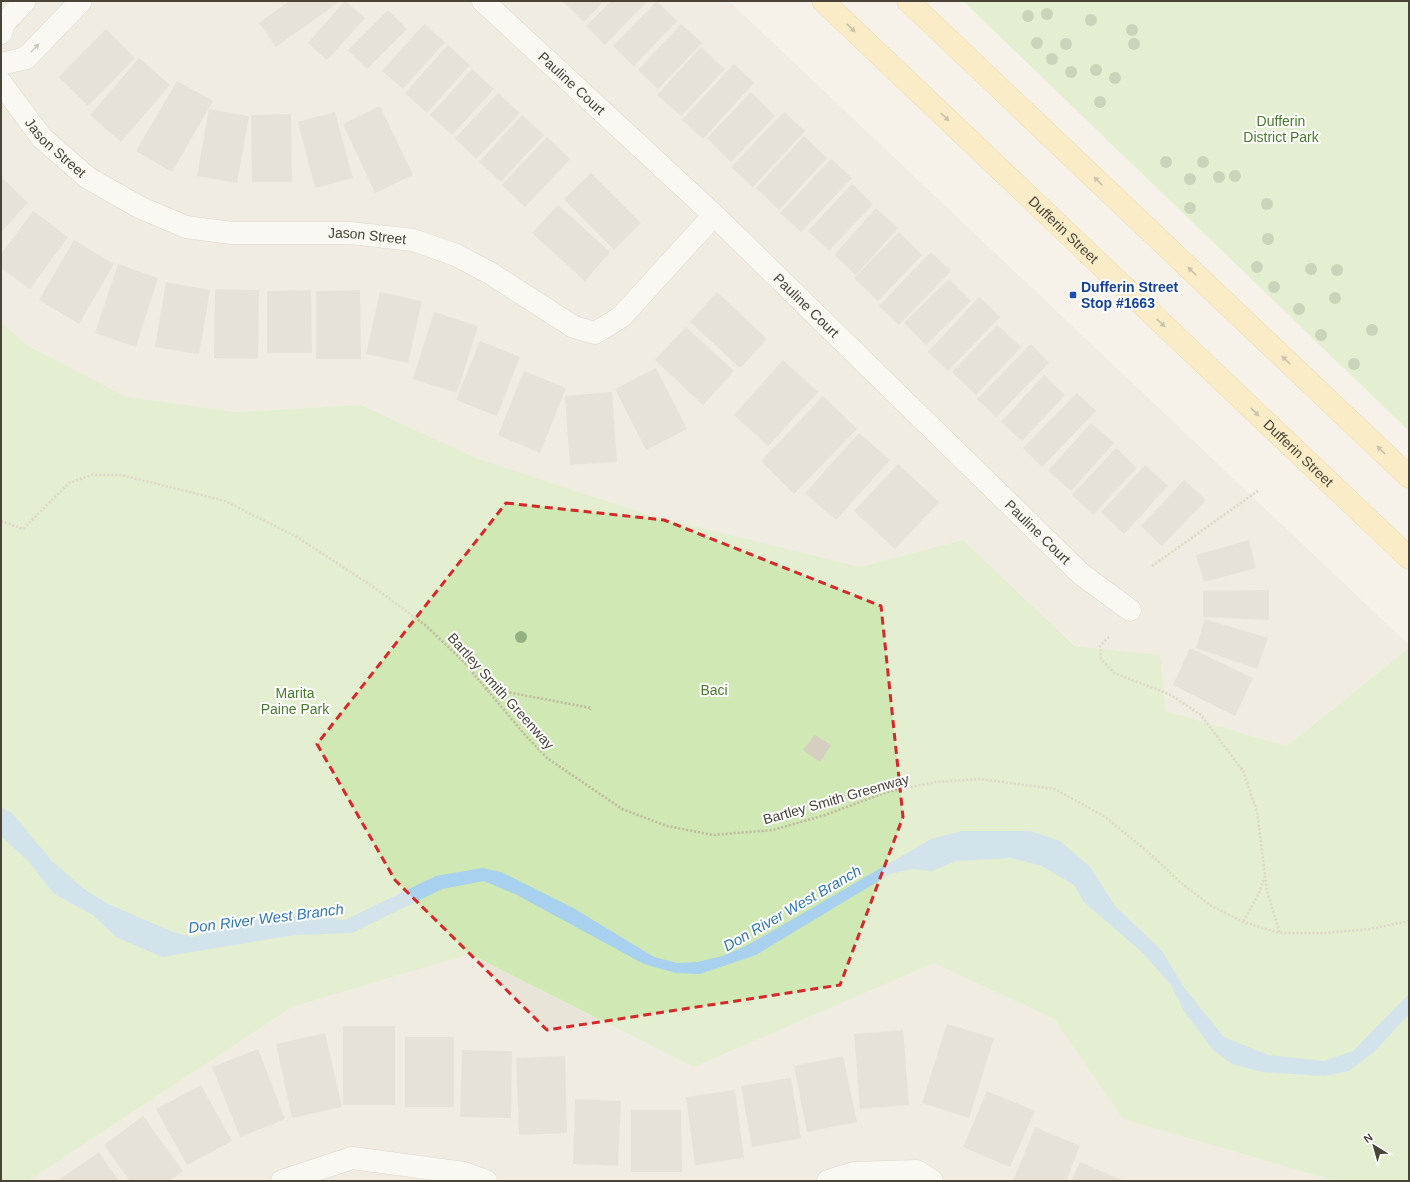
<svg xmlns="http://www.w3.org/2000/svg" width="1410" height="1182" viewBox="0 0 1410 1182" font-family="Arial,sans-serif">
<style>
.residential{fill:#e8e4d8}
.green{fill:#cfe8b4}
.water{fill:#a8d0ef}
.building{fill:#d6cec0}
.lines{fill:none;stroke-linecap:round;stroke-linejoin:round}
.minor-casing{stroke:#c0baad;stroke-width:23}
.major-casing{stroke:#e2c26b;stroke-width:23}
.path{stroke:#c2b69e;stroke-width:2.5;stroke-dasharray:2 2;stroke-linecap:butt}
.minor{stroke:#fff;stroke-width:22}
.major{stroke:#fce49c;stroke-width:22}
.tree{fill:#95b081}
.oneway{fill:#9a8b65}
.oneway2{fill:#9b9892}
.marked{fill:none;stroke:#d62828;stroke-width:3;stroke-dasharray:8 5;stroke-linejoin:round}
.transit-dot{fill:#1a4fb4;stroke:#fff;stroke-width:1.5}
.labels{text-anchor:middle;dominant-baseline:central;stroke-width:4;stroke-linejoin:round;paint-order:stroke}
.street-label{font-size:14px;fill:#494338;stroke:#fff}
.park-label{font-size:14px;fill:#477a2b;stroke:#fff}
.transit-label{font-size:14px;font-weight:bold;fill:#164399;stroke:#fff;text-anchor:start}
.water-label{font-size:15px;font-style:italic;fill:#3279b4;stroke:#fff}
</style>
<rect width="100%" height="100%" fill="#f5f2ea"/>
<g class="residential">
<path d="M 1,1 L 729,1 L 1409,645 L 1409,648 L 1287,746 L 1166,711 L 1160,655 L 1076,646 L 963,540 L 860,567 L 649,515 L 476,458 L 361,405 L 236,412 L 127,397 L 28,346 L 1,322 Z"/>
<path d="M 470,954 L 694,1067 L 934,963 L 1054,1019 L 1123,1119 L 1335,1181 L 28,1181 L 292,1007 Z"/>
</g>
<g class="green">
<path d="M 963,1 L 1409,1 L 1409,431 Z"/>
<path d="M 1,322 L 28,346 L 127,397 L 236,412 L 361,405 L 476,458 L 649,515 L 860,567 L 963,540 L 1075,646 L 1160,655 L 1166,711 L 1287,746 L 1409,648 L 1409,1181 L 1335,1181 L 1123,1119 L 1054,1019 L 934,963 L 694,1067 L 470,954 L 292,1007 L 28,1181 L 1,1181 Z"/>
</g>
<path class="water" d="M 1,807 L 13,814 L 51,860 L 84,889 L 108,904 L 173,932 L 193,937 L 248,920 L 310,915 L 345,920 L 436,876 L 482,868 L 501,872 L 573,908 L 654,957 L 677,963 L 697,962 L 723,956 L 748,945 L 931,839 L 962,831 L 1030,831 L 1060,841 L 1090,867 L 1115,906 L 1162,951 L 1185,989 L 1224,1037 L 1268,1055 L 1324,1061 L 1353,1051 L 1409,994 L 1409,1014 L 1374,1052 L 1349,1071 L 1325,1076 L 1262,1072 L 1232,1064 L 1213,1050 L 1184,1011 L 1171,985 L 1143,953 L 1084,902 L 1074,885 L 1042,866 L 1011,858 L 956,861 L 932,871 L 913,869 L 890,874 L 756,955 L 700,974 L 676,973 L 644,964 L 517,895 L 484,881 L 442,889 L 352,933 L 295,935 L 162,957 L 116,937 L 93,915 L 54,894 L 29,862 L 1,836 Z"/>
<g class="building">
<path d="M 289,1 L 340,1 L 276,47 L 259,23 Z"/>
<path d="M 345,1 L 365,18 L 327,60 L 308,43 Z"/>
<path d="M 563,1 L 604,1 L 584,22 L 563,2 Z"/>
<path d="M 611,1 L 647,1 L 605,45 L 586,26 Z"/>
<path d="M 657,1 L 677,21 L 634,66 L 613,46 Z"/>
<path d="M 388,10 L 407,29 L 367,69 L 348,50 Z"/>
<path d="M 424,24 L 445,42 L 403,89 L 382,71 Z"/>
<path d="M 681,24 L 702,43 L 658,89 L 638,70 Z"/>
<path d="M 106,29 L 135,58 L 88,106 L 59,77 Z"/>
<path d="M 448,45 L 470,65 L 427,113 L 405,93 Z"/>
<path d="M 701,47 L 725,69 L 681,116 L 657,95 Z"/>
<path d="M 139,58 L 170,85 L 121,142 L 90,115 Z"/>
<path d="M 734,64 L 754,83 L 703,139 L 682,120 Z"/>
<path d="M 472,69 L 494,89 L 452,135 L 430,115 Z"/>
<path d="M 177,81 L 213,101 L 172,172 L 136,151 Z"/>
<path d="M 751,92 L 775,116 L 731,162 L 707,138 Z"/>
<path d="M 498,93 L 520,113 L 476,159 L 455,138 Z"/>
<path d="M 380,106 L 413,175 L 375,193 L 343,124 Z"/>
<path d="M 209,109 L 249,116 L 237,183 L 197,176 Z"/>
<path d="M 335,112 L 353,178 L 315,188 L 298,122 Z"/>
<path d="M 784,112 L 805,131 L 753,187 L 731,167 Z"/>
<path d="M 291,114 L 292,182 L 252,182 L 251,115 Z"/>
<path d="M 522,115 L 544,135 L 501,182 L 479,162 Z"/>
<path d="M 804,136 L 827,158 L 779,210 L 756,188 Z"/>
<path d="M 547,137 L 570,159 L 525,207 L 502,185 Z"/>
<path d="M 831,159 L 852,178 L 801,232 L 780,213 Z"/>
<path d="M 591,173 L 641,223 L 614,250 L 564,199 Z"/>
<path d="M 1,177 L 28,203 L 1,232 Z"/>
<path d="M 852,184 L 873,204 L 829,251 L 808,231 Z"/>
<path d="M 558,205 L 610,252 L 585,281 L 532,233 Z"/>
<path d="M 876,208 L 898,228 L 856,275 L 834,255 Z"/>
<path d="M 33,211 L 68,237 L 30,289 L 1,268 L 1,254 Z"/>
<path d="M 899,232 L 922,255 L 878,301 L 854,278 Z"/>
<path d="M 74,240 L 114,264 L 79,324 L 39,300 Z"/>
<path d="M 931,252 L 951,271 L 899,325 L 879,306 Z"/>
<path d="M 118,264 L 158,278 L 136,347 L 95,333 Z"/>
<path d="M 949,279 L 971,301 L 926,345 L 904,323 Z"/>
<path d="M 166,282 L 210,290 L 199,354 L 155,347 Z"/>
<path d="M 215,289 L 259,290 L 258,359 L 214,358 Z"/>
<path d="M 311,290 L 312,353 L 267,353 L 267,291 Z"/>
<path d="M 360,290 L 361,359 L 316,359 L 316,291 Z"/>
<path d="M 380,292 L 422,301 L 408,363 L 366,354 Z"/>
<path d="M 717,292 L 767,339 L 740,368 L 690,322 Z"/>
<path d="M 979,297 L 1000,317 L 948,371 L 928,352 Z"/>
<path d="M 434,312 L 478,326 L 457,393 L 413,379 Z"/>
<path d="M 997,325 L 1021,347 L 976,395 L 952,372 Z"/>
<path d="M 686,327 L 734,371 L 703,405 L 655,360 Z"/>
<path d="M 480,341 L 520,357 L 497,416 L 456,400 Z"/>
<path d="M 1031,344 L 1049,363 L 996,417 L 977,399 Z"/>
<path d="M 783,360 L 818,392 L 768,446 L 734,415 Z"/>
<path d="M 656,368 L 687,429 L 646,450 L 615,389 Z"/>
<path d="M 524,371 L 566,388 L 540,453 L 498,435 Z"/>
<path d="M 1044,375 L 1065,395 L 1022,441 L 1001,422 Z"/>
<path d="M 612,392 L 617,462 L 570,465 L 565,396 Z"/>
<path d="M 1077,393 L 1096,411 L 1042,467 L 1023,448 Z"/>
<path d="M 823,396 L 857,429 L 794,494 L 761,461 Z"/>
<path d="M 1091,423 L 1114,443 L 1071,491 L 1048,471 Z"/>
<path d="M 859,433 L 890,460 L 836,520 L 805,493 Z"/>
<path d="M 1116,448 L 1137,468 L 1093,515 L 1072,495 Z"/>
<path d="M 898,464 L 939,502 L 895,549 L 854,511 Z"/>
<path d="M 1145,465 L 1168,486 L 1124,534 L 1101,512 Z"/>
<path d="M 1184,480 L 1206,500 L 1162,546 L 1141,526 Z"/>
<path d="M 1249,540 L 1256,568 L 1204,582 L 1196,555 Z"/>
<path d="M 1269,590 L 1269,620 L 1203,617 L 1203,591 Z"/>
<path d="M 1205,619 L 1268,638 L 1257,669 L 1196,648 Z"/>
<path d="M 1190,648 L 1253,678 L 1235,716 L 1173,685 Z"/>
<path d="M 815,735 L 831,745 L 820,762 L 803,750 Z"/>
<path d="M 947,1024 L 994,1038 L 969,1118 L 922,1103 Z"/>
<rect x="343" y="1026" width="52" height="79"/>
<path d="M 903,1030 L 909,1105 L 860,1109 L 854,1034 Z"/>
<path d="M 325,1033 L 342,1107 L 292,1118 L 276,1044 Z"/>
<rect x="405" y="1037" width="49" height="70"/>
<path d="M 258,1049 L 285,1119 L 240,1137 L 212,1067 Z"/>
<path d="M 462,1050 L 512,1051 L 511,1118 L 460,1117 Z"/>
<path d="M 565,1056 L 567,1133 L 519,1135 L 516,1058 Z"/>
<path d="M 843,1056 L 857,1122 L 807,1132 L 794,1066 Z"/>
<path d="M 791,1078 L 801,1138 L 752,1147 L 741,1086 Z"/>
<path d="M 201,1085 L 232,1141 L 187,1165 L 156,1109 Z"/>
<path d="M 735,1090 L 744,1158 L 695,1165 L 686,1097 Z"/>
<path d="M 987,1091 L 1035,1111 L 1010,1167 L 963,1147 Z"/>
<path d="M 575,1099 L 621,1101 L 618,1166 L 573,1164 Z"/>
<path d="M 631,1110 L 681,1110 L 682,1172 L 631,1172 Z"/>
<path d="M 143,1116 L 183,1171 L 169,1181 L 130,1181 L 104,1145 Z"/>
<path d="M 1035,1127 L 1080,1146 L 1066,1181 L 1013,1181 Z"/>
<path d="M 99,1152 L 119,1181 L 62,1181 L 60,1179 Z"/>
<path d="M 1080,1162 L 1124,1181 L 1071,1181 Z"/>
</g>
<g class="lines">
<g class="minor-casing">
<g id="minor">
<path id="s1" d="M 483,1 L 714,215 L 1081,574 L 1130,610"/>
<path d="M 1,33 L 4,23 L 25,1"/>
<path d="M 1,64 L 26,58 L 81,1"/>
<path id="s2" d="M 1,83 L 42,138 L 88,178 L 139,207 L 186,227 L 232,233 L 350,233 L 413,240 L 456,255 L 490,273 L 574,327 L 595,333 L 621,317 L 714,215"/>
<path d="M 282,1181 L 352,1158 L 464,1173 L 486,1181"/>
<path d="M 828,1181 L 854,1173 L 917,1171 L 932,1181"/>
</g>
</g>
<g class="major-casing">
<g id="major">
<path id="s3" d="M 823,1 L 1409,558"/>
<path d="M 908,1 L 1409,477"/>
</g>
</g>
<g class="path">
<path d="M 1,521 L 23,529 L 69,483 L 92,475 L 121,475 L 225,501 L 297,537 L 372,586 L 425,625 L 462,660 L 526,736 L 547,758 L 622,809 L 667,826 L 713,835 L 773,830 L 825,815 L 887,792 L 936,782 L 981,779 L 1055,789 L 1105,817 L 1148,852 L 1180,882 L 1210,905 L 1243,922 L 1280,933 L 1324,933 L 1370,929 L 1409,921"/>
<path d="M 1152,566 L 1259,490"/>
<path d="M 1109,637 L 1100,646 L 1101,659 L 1114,673 L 1169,694 L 1201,715 L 1243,771 L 1257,811 L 1265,876 L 1259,893 L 1243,922"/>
<path d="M 486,688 L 591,708 L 590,710"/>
<path d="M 1265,876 L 1267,891 L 1280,933"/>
</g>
<use href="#minor" class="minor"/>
<use href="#major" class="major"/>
</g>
<g class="tree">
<circle cx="1047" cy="14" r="6"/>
<circle cx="1028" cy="16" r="6"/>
<circle cx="1091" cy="20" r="6"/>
<circle cx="1132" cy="30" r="6"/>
<circle cx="1037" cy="43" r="6"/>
<circle cx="1066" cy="44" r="6"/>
<circle cx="1134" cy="44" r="6"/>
<circle cx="1052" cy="59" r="6"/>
<circle cx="1096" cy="70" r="6"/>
<circle cx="1071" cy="72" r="6"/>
<circle cx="1115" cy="78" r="6"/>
<circle cx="1100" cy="102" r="6"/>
<circle cx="1166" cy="162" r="6"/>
<circle cx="1203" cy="162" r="6"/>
<circle cx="1235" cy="176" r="6"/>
<circle cx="1219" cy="177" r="6"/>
<circle cx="1190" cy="179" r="6"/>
<circle cx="1267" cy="204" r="6"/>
<circle cx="1190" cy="208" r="6"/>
<circle cx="1268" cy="239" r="6"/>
<circle cx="1257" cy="267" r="6"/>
<circle cx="1311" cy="269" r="6"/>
<circle cx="1337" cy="270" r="6"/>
<circle cx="1274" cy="287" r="6"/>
<circle cx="1335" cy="298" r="6"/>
<circle cx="1299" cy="309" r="6"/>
<circle cx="1372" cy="330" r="6"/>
<circle cx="1321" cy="335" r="6"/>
<circle cx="1354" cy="364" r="6"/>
<circle cx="521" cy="637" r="6"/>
</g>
<defs><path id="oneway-solid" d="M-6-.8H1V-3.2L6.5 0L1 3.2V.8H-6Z"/></defs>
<g class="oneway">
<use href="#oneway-solid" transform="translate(851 28) rotate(44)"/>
<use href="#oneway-solid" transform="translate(945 117) rotate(44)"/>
<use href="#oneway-solid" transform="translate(1098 181) rotate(-136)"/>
<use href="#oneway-solid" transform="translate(1192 271) rotate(-136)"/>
<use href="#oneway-solid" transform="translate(1161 323) rotate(44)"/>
<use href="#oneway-solid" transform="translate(1286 360) rotate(-136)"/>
<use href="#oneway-solid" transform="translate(1255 412) rotate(44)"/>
<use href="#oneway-solid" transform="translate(1381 450) rotate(-136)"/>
</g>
<use class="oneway2" href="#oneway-solid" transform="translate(35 48) rotate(-46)"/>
<path d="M0 0H1410V1182H0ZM 506,503 L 664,520 L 881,606 L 903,817 L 840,985 L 547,1030 L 395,880 L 317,744 Z" fill="#f5f2ea" fill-opacity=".55" fill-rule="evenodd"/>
<path class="marked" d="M 506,503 L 664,520 L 881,606 L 903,817 L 840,985 L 547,1030 L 395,880 L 317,744 Z"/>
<rect class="transit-dot" x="1069" y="291" width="8" height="8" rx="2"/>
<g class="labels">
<g class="street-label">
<text stroke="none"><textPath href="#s1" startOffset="121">Pauline Court</textPath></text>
<text stroke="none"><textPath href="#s2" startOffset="85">Jason Street</textPath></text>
<text stroke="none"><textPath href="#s3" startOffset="332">Dufferin Street</textPath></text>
<text stroke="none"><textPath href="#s2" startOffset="421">Jason Street</textPath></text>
<text stroke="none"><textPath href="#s1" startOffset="444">Pauline Court</textPath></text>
<text stroke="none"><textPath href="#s3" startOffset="656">Dufferin Street</textPath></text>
<text stroke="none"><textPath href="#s1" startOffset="768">Pauline Court</textPath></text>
<text transform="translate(501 691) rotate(48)">Bartley Smith Greenway</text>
<text transform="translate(836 799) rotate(-16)">Bartley Smith Greenway</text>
</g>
<g class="park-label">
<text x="1281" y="121">Dufferin<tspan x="1281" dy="16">District Park</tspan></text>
<text x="714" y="690">Baci</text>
<text x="295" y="693">Marita<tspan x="295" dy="16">Paine Park</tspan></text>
</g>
<g class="transit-label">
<text x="1081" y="287">Dufferin Street<tspan x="1081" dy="16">Stop #1663</tspan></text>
</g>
<g class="water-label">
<text transform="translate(792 908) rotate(-30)">Don River West Branch</text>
<text transform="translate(266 918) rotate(-7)">Don River West Branch</text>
</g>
</g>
<rect width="1410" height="1182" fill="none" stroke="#494338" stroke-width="4"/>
<g transform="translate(1374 1146) rotate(323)" stroke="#ffffff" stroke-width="3" paint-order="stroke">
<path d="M0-3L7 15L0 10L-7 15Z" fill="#494338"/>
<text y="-6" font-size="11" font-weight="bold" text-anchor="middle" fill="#494338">N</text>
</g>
</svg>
